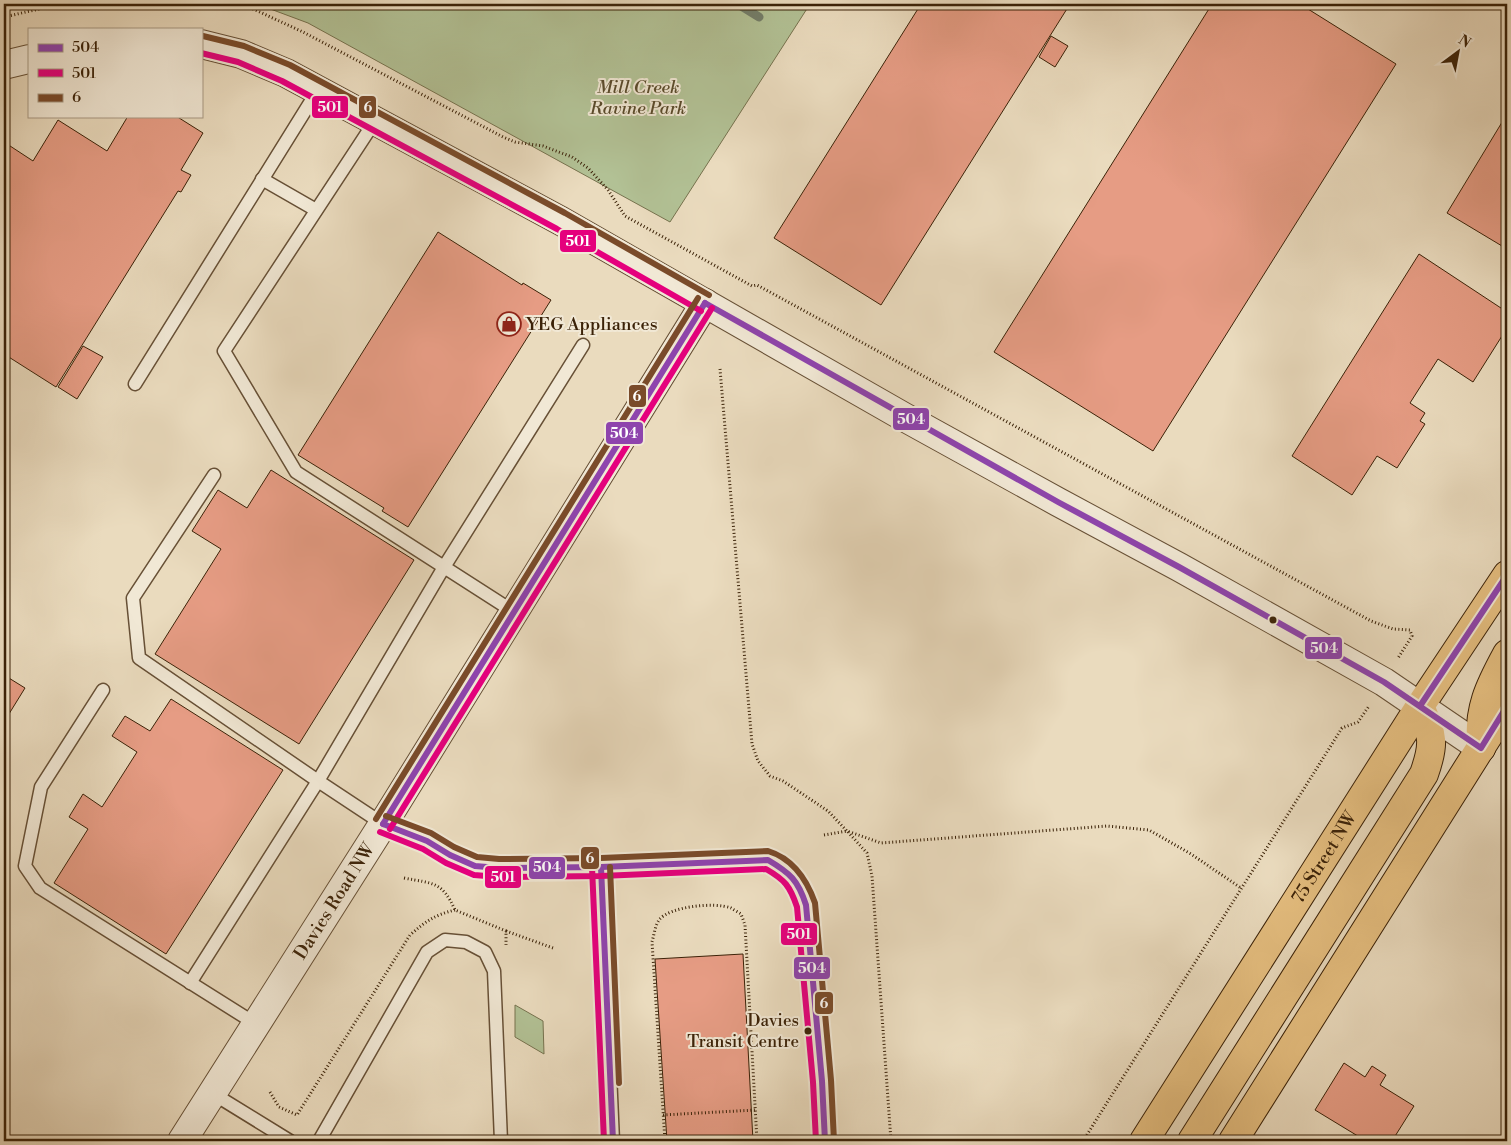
<svg xmlns="http://www.w3.org/2000/svg" width="1511" height="1145" viewBox="0 0 1511 1145" font-family="'Libre Bodoni',serif">
<style>
.green{fill:#b2c195;stroke:#76724e}
.lines{fill:none;stroke-linecap:round;stroke-linejoin:round}
.stream{stroke:#737e6a;stroke-width:9}
.building{fill:#e69c84;stroke:#3b2208}
.service-casing{stroke:#675036;stroke-width:15}
.tertiary-casing{stroke:#675036;stroke-width:30}
.primary-casing{stroke:#3b2208;stroke-width:30}
.path{stroke:#3b2208;stroke-width:3;stroke-dasharray:1 2.5;stroke-linecap:butt}
.service{stroke:#f1e8d5;stroke-width:12}
.tertiary{stroke:#f1e8d5;stroke-width:28}
.primary{stroke:#e5be7f;stroke-width:28}
.bus-1-casing{stroke:#f1e8d5;stroke-width:10}
.bus-2-casing{stroke:#f1e8d5;stroke-width:10}
.bus-3-casing{stroke:#f1e8d5;stroke-width:10}
.bus-1{stroke:#8e44ad;stroke-width:6}
.bus-2{stroke:#e5007d;stroke-width:6}
.bus-3{stroke:#7a4b2a;stroke-width:6}
.bus-dot{fill:#3b2208;stroke:#f1e8d5;stroke-width:2}
.labels{text-anchor:middle;dominant-baseline:central;stroke-width:4;stroke-linejoin:round;paint-order:stroke}
.bus-label{font-size:17px;fill:#3b2208;stroke:#f1e8d5;text-anchor:end}
.park-label{font-size:18px;font-style:italic;fill:#594a2b;stroke:#f1e8d5}
.poi-label{font-size:18px;fill:#3b2208;stroke:#f1e8d5;text-anchor:start}
.street-label{font-size:18px;fill:#3b2208;stroke:#f1e8d5}
.line-badge{stroke:#f1e8d5;stroke-width:2}
.badge-label{font-size:14px;text-anchor:middle;font-weight:bold;fill:#fff}
</style>
<rect width="100%" height="100%" fill="#eadbbe"/>
<filter id="stains"><feTurbulence type="fractalNoise" baseFrequency=".004" numOctaves="4"/><feColorMatrix values="0 0 0 0 .2 0 0 0 0 .09 0 0 0 0 .02 0 0 0 .5 -.17"/></filter>
<radialGradient id="worn" r=".72"><stop offset=".6" stop-color="#630" stop-opacity="0"/><stop offset="1" stop-color="#630" stop-opacity=".3"/></radialGradient>
<g class="green">
<path d="M 257,4 L 810,4 L 670,222 L 308,23 Z"/>
<path d="M 515,1005 L 543,1021 L 544,1054 L 515,1037 Z"/>
</g>
<g class="lines">
<path class="stream" d="M 738,4 L 759,17"/>
</g>
<g class="building">
<path d="M 921,4 L 1070,4 L 881,305 L 774,238 Z"/>
<path d="M 1212,4 L 1300,4 L 1396,64 L 1153,451 L 994,352 Z"/>
<path d="M 1051,36 L 1068,46 L 1055,67 L 1039,57 Z"/>
<path d="M 1507,114 L 1507,237 L 1502,246 L 1447,213 Z"/>
<path d="M 128,116 L 176,116 L 203,133 L 181,170 L 191,175 L 181,192 L 178,191 L 56,387 L 4,354 L 4,142 L 33,161 L 58,120 L 107,151 Z"/>
<path d="M 438,232 L 522,285 L 523,283 L 551,300 L 408,527 L 382,511 L 384,508 L 298,455 Z"/>
<path d="M 1419,254 L 1507,312 L 1507,328 L 1473,382 L 1438,359 L 1410,403 L 1425,413 L 1420,421 L 1425,424 L 1397,468 L 1377,456 L 1352,495 L 1292,456 Z"/>
<path d="M 83,346 L 103,357 L 77,399 L 58,387 Z"/>
<path d="M 271,470 L 414,560 L 299,744 L 155,654 L 221,549 L 192,531 L 218,490 L 247,508 Z"/>
<path d="M 4,675 L 25,688 L 4,722 Z"/>
<path d="M 171,699 L 283,770 L 166,954 L 54,883 L 88,829 L 69,817 L 83,794 L 102,807 L 137,752 L 112,736 L 125,716 L 150,731 Z"/>
<path d="M 743,954 L 753,1141 L 667,1141 L 655,959 Z"/>
<path d="M 1344,1063 L 1365,1077 L 1372,1066 L 1386,1075 L 1380,1085 L 1414,1106 L 1392,1141 L 1366,1141 L 1315,1110 Z"/>
</g>
<g class="lines">
<g class="service-casing">
<g id="service">
<path d="M 375,121 L 224,351 L 296,472 L 514,612"/>
<path d="M 262,179 L 316,210"/>
<path d="M 135,384 L 318,90"/>
<path d="M 214,475 L 133,598 L 139,658 L 318,781 L 444,567 L 583,345"/>
<path d="M 103,690 L 41,787 L 25,866 L 40,888 L 256,1024"/>
<path d="M 601,867 L 613,1141"/>
<path d="M 190,983 L 318,781 L 383,824 L 427,841 L 450,855 L 475,866 L 499,868 L 601,867 L 768,860 C 793,874 797,877 806,905 L 822,1081 L 825,1141"/>
<path d="M 212,1093 L 290,1141"/>
<path d="M 319,1141 L 427,952 L 445,940 L 466,942 L 485,952 L 494,971 L 501,1141"/>
</g>
</g>
<g class="tertiary-casing">
<g id="tertiary">
<path d="M 201,44 L 241,54 L 286,73 L 561,221 L 904,417 L 1058,502 L 1179,567 L 1384,682 L 1481,748"/>
<path d="M 4,65 L 29,59"/>
<path id="s1" d="M 182,1141 L 383,824 L 705,303"/>
</g>
</g>
<g class="primary-casing">
<g id="primary">
<path d="M 1481,748 C 1478,709 1489,687 1507,654"/>
<path id="s2" d="M 1144,1141 L 1420,706 L 1507,575"/>
<path d="M 1192,1141 L 1424,774 C 1435,743 1433,736 1420,706"/>
<path d="M 1233,1141 L 1507,706"/>
</g>
</g>
<g class="path">
<path d="M 236,4 L 251,8 L 303,32 L 503,137 L 515,142 L 543,146 L 572,157 L 588,168 L 608,190 L 625,216 L 752,286 L 757,285 L 1371,621 L 1393,629 L 1410,630 L 1412,636 L 1398,658"/>
<path d="M 4,17 L 61,4"/>
<path d="M 720,369 L 752,744 L 758,761 L 770,776 L 783,781 L 828,811 L 847,831 L 881,843 L 1107,826 L 1149,830 L 1191,854 L 1241,888"/>
<path d="M 824,835 L 847,831 L 867,853 L 872,876 L 891,1141"/>
<path d="M 404,878 C 434,884 442,881 455,910 L 506,931 L 506,945"/>
<path d="M 506,931 L 553,948"/>
<path d="M 270,1092 L 279,1107 L 297,1115 L 410,935 C 425,922 434,915 455,910"/>
<path d="M 663,1115 L 755,1110"/>
<path d="M 665,1141 L 652,942 C 654,935 655,926 659,920 C 670,906 715,902 731,908 C 734,910 738,912 741,914 L 745,925 L 757,1141"/>
<path d="M 1083,1141 L 1342,728 L 1358,722 L 1369,706"/>
</g>
<use href="#service" class="service"/>
<use href="#tertiary" class="tertiary"/>
<use href="#primary" class="primary"/>
<g class="bus-1-casing">
<g id="bus-1">
<path d="M 705,303 L 1058,502 L 1179,567 L 1384,682 L 1481,748 L 1507,706"/>
<path d="M 1420,706 L 1507,575"/>
<path d="M 383,824 L 427,841 L 450,855 L 475,866 L 499,868 L 601,867 L 768,860 C 790,873 798,880 806,905 L 822,1081 L 825,1141"/>
<path d="M 383,824 L 705,303"/>
<path d="M 601,867 L 613,1141"/>
</g>
</g>
<g class="bus-2-casing">
<g id="bus-2">
<path d="M 201,53 L 238,62 L 282,81 L 557,229 L 701,311"/>
<path d="M 390,829 L 712,308"/>
<path d="M 380,832 L 423,849 L 446,863 L 474,875 L 499,877 L 601,876 L 766,869 C 785,880 790,886 797,907 L 813,1082 L 816,1141"/>
<path d="M 592,867 L 604,1141"/>
</g>
</g>
<g class="bus-3-casing">
<g id="bus-3">
<path d="M 203,36 L 244,46 L 290,65 L 565,213 L 709,295"/>
<path d="M 386,816 L 431,833 L 454,847 L 477,857 L 499,859 L 601,858 L 768,851 C 794,859 807,880 815,903 L 831,1080 L 834,1141"/>
<path d="M 376,819 L 698,298"/>
<path d="M 610,867 L 619,1083"/>
</g>
</g>
<use href="#bus-1" class="bus-1"/>
<use href="#bus-2" class="bus-2"/>
<use href="#bus-3" class="bus-3"/>
</g>
<defs>
<g id="shop-ring" transform="scale(1.25)"><circle r="9.5" fill="#f1e8d5" stroke="#8f2418" stroke-width="1.5"/><path d="M-5-2.5h2.3a2.7 3.5 0 0 1 5.4 0H5L5.5 6h-11ZM-1.5-2.5h3a1.5 2.3 0 0 0-3 0Z" fill="#8f2418"/></g>
</defs>
<g fill-rule="evenodd">
<use href="#shop-ring" x="509" y="324"/>
</g>
<g class="bus-dot">
<circle cx="1273" cy="620" r="4.5"/>
<circle cx="808" cy="1031" r="4.5"/>
</g>
<g class="labels">
<g class="bus-label">
<text x="799" y="1021">Davies<tspan x="799" dy="21">Transit Centre</tspan></text>
</g>
<g class="park-label">
<text x="638" y="87">Mill Creek<tspan x="638" dy="21">Ravine Park</tspan></text>
</g>
<g class="poi-label">
<text x="526" y="324">YEG Appliances</text>
</g>
<g class="street-label">
<text stroke="none"><textPath href="#s2" startOffset="336">75 Street NW</textPath></text>
<text stroke="none"><textPath href="#s1" startOffset="284">Davies Road NW</textPath></text>
</g>
</g>
<g class="line-badge">
<rect x="358" y="95" width="19" height="24" rx="5" fill="#7a4b2a"/>
<rect x="311" y="95" width="38" height="24" rx="5" fill="#e5007d"/>
<rect x="559" y="229" width="38" height="24" rx="5" fill="#e5007d"/>
<rect x="628" y="384" width="19" height="24" rx="5" fill="#7a4b2a"/>
<rect x="892" y="407" width="38" height="24" rx="5" fill="#8e44ad"/>
<rect x="605" y="421" width="39" height="24" rx="5" fill="#8e44ad"/>
<rect x="1304" y="636" width="39" height="24" rx="5" fill="#8e44ad"/>
<rect x="580" y="846" width="20" height="24" rx="5" fill="#7a4b2a"/>
<rect x="528" y="856" width="38" height="24" rx="5" fill="#8e44ad"/>
<rect x="484" y="865" width="38" height="24" rx="5" fill="#e5007d"/>
<rect x="780" y="922" width="38" height="24" rx="5" fill="#e5007d"/>
<rect x="793" y="956" width="38" height="24" rx="5" fill="#8e44ad"/>
<rect x="814" y="991" width="20" height="24" rx="5" fill="#7a4b2a"/>
</g>
<g class="badge-label">
<text x="368" y="112">6</text>
<text x="330" y="112">501</text>
<text x="578" y="246">501</text>
<text x="637" y="401">6</text>
<text x="911" y="424">504</text>
<text x="624" y="438">504</text>
<text x="1324" y="653">504</text>
<text x="590" y="863">6</text>
<text x="547" y="872">504</text>
<text x="503" y="882">501</text>
<text x="799" y="939">501</text>
<text x="812" y="973">504</text>
<text x="824" y="1008">6</text>
</g>
<rect width="1511" height="1145" fill="none" stroke="#eadbbe" stroke-width="20"/>
<rect x="5" y="5" width="1501" height="1135" fill="none" stroke="#3b2208" stroke-width="2.5"/>
<rect x="10" y="10" width="1491" height="1125" fill="none" stroke="#3b2208"/>
<rect x="28" y="28" width="175" height="90" fill="#f1e8d5" stroke="#a89983"/>
<rect x="38" y="44" width="25" height="8" fill="#8e44ad" stroke="#a89983"/>
<text x="72" y="52" font-size="15" fill="#3b2208">504</text>
<rect x="38" y="69" width="25" height="8" fill="#e5007d" stroke="#a89983"/>
<text x="72" y="78" font-size="15" fill="#3b2208">501</text>
<rect x="38" y="94" width="25" height="8" fill="#7a4b2a" stroke="#a89983"/>
<text x="72" y="102" font-size="15" fill="#3b2208">6</text>
<g transform="translate(1458 52) rotate(32)" stroke="#f1e8d5" stroke-width="4" paint-order="stroke">
<path d="M0-4L9 19L0 12L-9 19Z" fill="#3b2208"/>
<text y="-8" font-size="14" font-weight="bold" text-anchor="middle" fill="#3b2208">N</text>
</g>
<rect width="100%" height="100%" filter="url(#stains)"/>
<rect width="100%" height="100%" fill="url(#worn)"/>
</svg>
